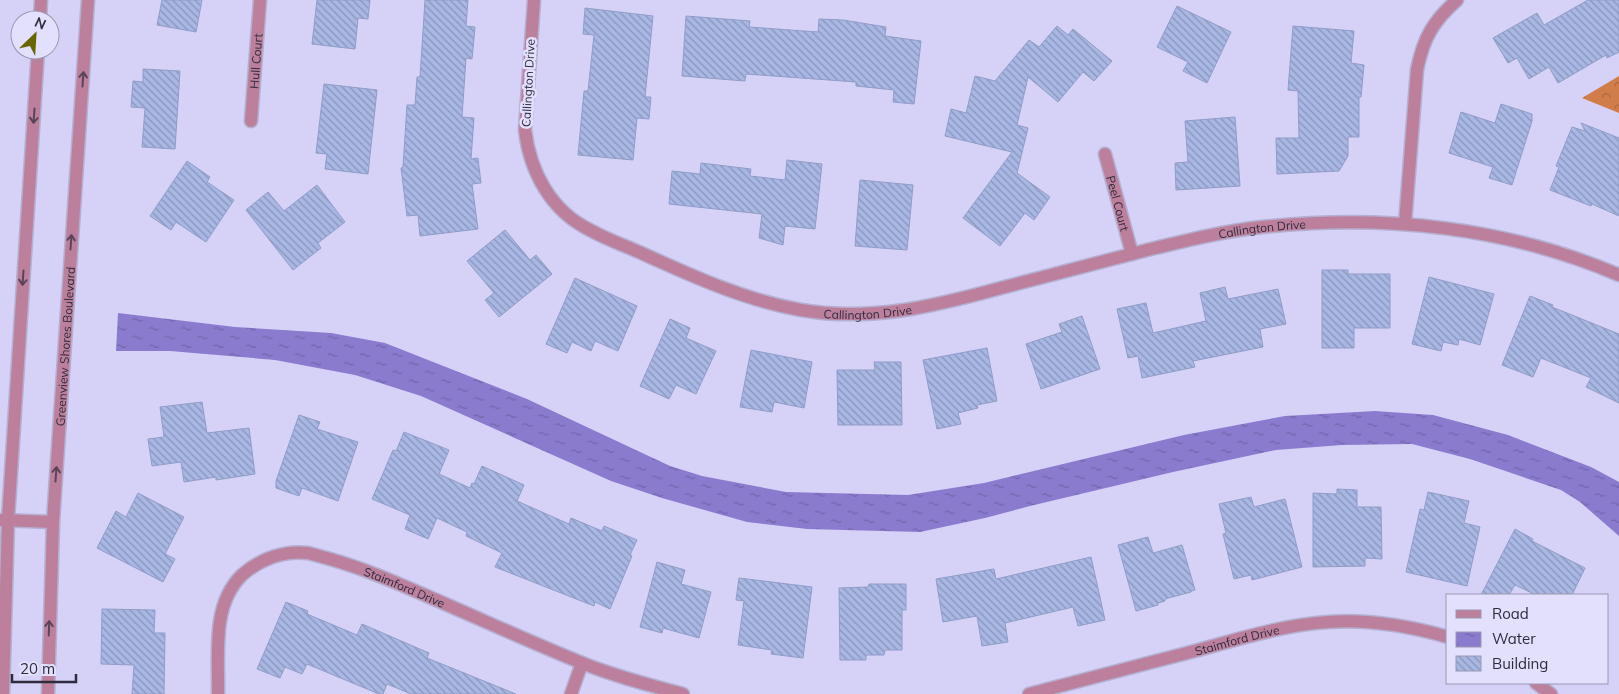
<svg xmlns="http://www.w3.org/2000/svg" width="1619" height="694" viewBox="0 0 1619 694" font-family="Mulish,sans-serif">
<style>
.forest{fill:url(#forest-crowns)}
.water{fill:url(#water-ripples)}
.building{fill:url(#building-back-hatch);stroke:#909dc8}
.lines{fill:none;stroke-linecap:round;stroke-linejoin:round}
.minor-casing{stroke:#b4b0d2;stroke-width:15}
.tertiary-casing{stroke:#b4b0d2;stroke-width:15}
.minor{stroke:#bd809c;stroke-width:12}
.tertiary{stroke:#bd809c;stroke-width:12}
.oneway{stroke:#59445a}
.labels{text-anchor:middle;dominant-baseline:central;stroke-width:5;stroke-linejoin:round;paint-order:stroke}
.street-label{font-size:12px;fill:#2e2b3d;stroke:#e3e0fd}
</style>
<defs>
<pattern id="forest-crowns" width="20" height="18" patternUnits="userSpaceOnUse" patternTransform="scale(1.25)"><rect width="20" height="18" fill="#d17d49"/><path d="M2 6a3 3 0 1 1 6 0M12 15a3 3 0 1 1 6 0" fill="none" stroke="#aa673e"/></pattern>
<pattern id="water-ripples" width="26" height="14" patternUnits="userSpaceOnUse" patternTransform="scale(1.25)"><rect width="26" height="14" fill="#8a7bcf"/><path d="M2 4q2-2 4 0t4 0M15 11q2-2 4 0t4 0" fill="none" stroke="#7165a9"/></pattern>
<pattern id="building-back-hatch" width="6" height="6" patternUnits="userSpaceOnUse" patternTransform="scale(1.25)"><rect width="6" height="6" fill="#a8b7e3"/><path d="M-1 5l2 2M0 0l6 6M5-1l2 2" fill="none" stroke="#8995b9"/></pattern>
</defs>
<rect width="100%" height="100%" fill="#d6d1f7"/>
<path class="forest" d="M 1619,76 L 1619,113 L 1582,98 Z"/>
<path class="water" d="M 118,313 L 235,327 L 331,333 L 385,343 L 527,399 L 670,466 L 702,476 L 786,492 L 908,495 L 984,483 L 1184,435 L 1285,416 L 1375,411 L 1433,415 L 1508,435 L 1591,467 L 1619,482 L 1619,536 L 1580,502 L 1561,490 L 1470,459 L 1412,444 L 1342,445 L 1276,450 L 1173,472 L 1030,506 L 985,518 L 920,532 L 807,529 L 747,522 L 662,498 L 611,481 L 421,396 L 355,375 L 275,360 L 170,351 L 116,351 Z"/>
<g class="building">
<path d="M 162,0 L 202,0 L 196,32 L 157,25 Z"/>
<path d="M 317,0 L 370,0 L 368,19 L 358,18 L 355,49 L 312,44 Z"/>
<path d="M 425,0 L 468,0 L 466,26 L 475,27 L 472,59 L 466,58 L 462,117 L 474,118 L 471,159 L 478,158 L 481,183 L 472,184 L 478,229 L 420,236 L 418,215 L 407,216 L 401,168 L 403,167 L 407,105 L 415,105 L 417,77 L 420,77 Z"/>
<path d="M 1588,0 L 1619,0 L 1619,52 L 1607,58 L 1606,55 L 1558,83 L 1549,67 L 1529,79 L 1517,58 L 1508,63 L 1493,38 L 1537,13 L 1544,25 Z"/>
<path d="M 1177,6 L 1231,32 L 1207,83 L 1183,71 L 1188,62 L 1157,47 Z"/>
<path d="M 585,8 L 653,16 L 645,97 L 651,97 L 649,119 L 637,118 L 633,160 L 578,155 L 584,91 L 588,91 L 594,35 L 583,34 Z"/>
<path d="M 686,16 L 750,21 L 749,27 L 818,32 L 819,19 L 843,20 L 886,27 L 885,36 L 921,41 L 914,104 L 893,102 L 894,90 L 856,86 L 856,82 L 746,74 L 745,81 L 682,76 Z"/>
<path d="M 1057,26 L 1068,35 L 1073,29 L 1112,61 L 1094,81 L 1083,72 L 1058,102 L 1028,77 L 1017,125 L 1028,128 L 1017,173 L 1050,197 L 1034,220 L 1025,213 L 1000,246 L 963,218 L 1012,152 L 945,136 L 951,109 L 966,113 L 975,76 L 995,81 L 1029,40 L 1039,47 Z"/>
<path d="M 1293,26 L 1354,31 L 1351,63 L 1364,65 L 1361,97 L 1359,97 L 1359,137 L 1348,137 L 1348,156 L 1339,171 L 1277,174 L 1276,138 L 1299,138 L 1298,91 L 1288,90 Z"/>
<path d="M 143,69 L 180,71 L 175,149 L 142,147 L 145,108 L 131,107 L 133,81 L 143,82 Z"/>
<path d="M 324,84 L 377,90 L 368,174 L 325,169 L 327,154 L 316,153 Z"/>
<path d="M 1501,104 L 1532,114 L 1532,121 L 1512,185 L 1489,178 L 1493,167 L 1449,153 L 1461,112 L 1495,123 Z"/>
<path d="M 1235,117 L 1240,186 L 1176,190 L 1175,163 L 1188,162 L 1185,121 Z"/>
<path d="M 1581,123 L 1619,138 L 1619,216 L 1592,204 L 1591,206 L 1550,190 L 1559,167 L 1556,166 L 1572,127 L 1585,131 Z"/>
<path d="M 787,160 L 822,164 L 815,229 L 785,226 L 783,245 L 759,238 L 762,214 L 669,204 L 672,171 L 700,174 L 701,163 L 751,169 L 750,176 L 785,180 Z"/>
<path d="M 187,161 L 210,177 L 207,182 L 234,200 L 206,242 L 176,222 L 171,230 L 150,216 Z"/>
<path d="M 860,180 L 913,185 L 907,250 L 855,246 Z"/>
<path d="M 317,185 L 345,222 L 318,243 L 321,248 L 293,270 L 246,210 L 268,192 L 284,211 Z"/>
<path d="M 505,230 L 530,260 L 536,255 L 552,274 L 499,317 L 485,300 L 494,293 L 467,261 Z"/>
<path d="M 1322,270 L 1348,270 L 1348,274 L 1390,274 L 1390,328 L 1354,328 L 1354,348 L 1322,348 Z"/>
<path d="M 1429,277 L 1494,294 L 1480,345 L 1459,339 L 1458,345 L 1443,342 L 1441,351 L 1412,344 Z"/>
<path d="M 575,278 L 637,306 L 618,351 L 595,341 L 591,351 L 572,342 L 567,353 L 546,344 Z"/>
<path d="M 1225,287 L 1228,299 L 1278,289 L 1286,324 L 1260,329 L 1263,347 L 1193,361 L 1195,367 L 1142,378 L 1138,356 L 1128,358 L 1117,309 L 1146,303 L 1153,333 L 1206,321 L 1200,293 Z"/>
<path d="M 1530,296 L 1553,305 L 1552,307 L 1619,334 L 1619,403 L 1586,387 L 1591,378 L 1541,358 L 1533,377 L 1502,365 Z"/>
<path d="M 1082,316 L 1100,369 L 1041,389 L 1026,344 L 1062,332 L 1059,324 Z"/>
<path d="M 670,319 L 690,328 L 686,338 L 716,351 L 696,394 L 676,385 L 669,399 L 640,386 Z"/>
<path d="M 987,348 L 997,401 L 977,405 L 978,408 L 958,413 L 961,424 L 937,429 L 923,360 Z"/>
<path d="M 751,350 L 812,362 L 804,408 L 774,402 L 772,412 L 740,407 Z"/>
<path d="M 874,362 L 901,362 L 902,425 L 838,425 L 837,370 L 875,370 Z"/>
<path d="M 202,402 L 207,433 L 249,428 L 255,474 L 216,480 L 216,477 L 184,482 L 181,462 L 152,466 L 148,439 L 164,437 L 160,407 Z"/>
<path d="M 299,415 L 320,422 L 317,429 L 358,442 L 338,501 L 302,488 L 299,496 L 276,488 L 276,481 Z"/>
<path d="M 404,432 L 449,450 L 439,474 L 470,488 L 472,483 L 474,484 L 482,466 L 524,485 L 517,501 L 569,524 L 571,518 L 602,531 L 604,526 L 637,540 L 630,555 L 632,556 L 610,609 L 595,602 L 594,606 L 495,567 L 502,553 L 466,536 L 467,532 L 437,518 L 428,539 L 405,529 L 410,515 L 372,499 L 393,450 L 396,451 Z"/>
<path d="M 1337,489 L 1357,490 L 1357,507 L 1381,507 L 1382,559 L 1365,558 L 1365,566 L 1313,567 L 1313,493 L 1337,494 Z"/>
<path d="M 1428,492 L 1469,501 L 1464,523 L 1480,527 L 1467,586 L 1406,572 L 1420,509 L 1424,510 Z"/>
<path d="M 138,493 L 184,517 L 165,554 L 175,559 L 163,582 L 97,548 L 116,511 L 126,517 Z"/>
<path d="M 1251,497 L 1254,507 L 1285,499 L 1302,567 L 1252,580 L 1251,575 L 1234,579 L 1223,534 L 1226,533 L 1219,504 Z"/>
<path d="M 1515,529 L 1533,539 L 1532,541 L 1585,568 L 1572,595 L 1536,595 L 1515,585 L 1509,595 L 1481,595 Z"/>
<path d="M 1148,537 L 1153,553 L 1182,545 L 1195,590 L 1191,591 L 1191,592 L 1165,599 L 1165,601 L 1158,603 L 1158,605 L 1136,611 L 1118,545 Z"/>
<path d="M 1091,557 L 1105,620 L 1078,626 L 1073,607 L 1005,623 L 1008,642 L 982,646 L 977,616 L 943,622 L 936,579 L 994,569 L 996,579 Z"/>
<path d="M 657,562 L 685,570 L 681,584 L 711,592 L 699,638 L 663,628 L 662,633 L 640,627 Z"/>
<path d="M 739,578 L 812,587 L 803,658 L 771,654 L 772,650 L 738,645 L 744,601 L 736,600 Z"/>
<path d="M 869,584 L 906,584 L 906,610 L 902,610 L 902,650 L 885,650 L 884,655 L 866,655 L 866,660 L 840,660 L 839,588 L 868,587 Z"/>
<path d="M 286,602 L 308,611 L 307,614 L 357,635 L 362,624 L 429,653 L 427,658 L 516,694 L 411,694 L 387,684 L 383,694 L 379,694 L 307,664 L 302,674 L 285,667 L 280,678 L 257,669 Z"/>
<path d="M 102,609 L 155,610 L 154,633 L 165,633 L 164,694 L 132,694 L 134,665 L 101,664 Z"/>
</g>
<g class="lines">
<g class="minor-casing">
<g id="minor">
<path id="s1" d="M 534,0 L 525,130 C 530,172 551,211 590,230 C 606,239 623,245 639,252 C 692,276 744,300 801,310 C 871,322 935,306 1001,288 C 1051,275 1101,262 1151,249 C 1188,240 1225,231 1262,227 C 1383,214 1507,227 1619,275"/>
<path id="s2" d="M 251,121 L 260,0"/>
<path id="s3" d="M 1105,154 L 1132,254"/>
<path d="M 1405,224 L 1417,70 C 1423,39 1433,21 1457,0"/>
<path d="M 0,520 L 53,522"/>
<path d="M 1536,683 L 1551,694"/>
<path id="s4" d="M 218,694 C 219,655 211,605 242,575 C 260,559 284,550 308,553 C 315,555 323,557 330,559 C 369,570 406,587 443,603 C 489,623 535,644 582,663 C 614,676 649,685 683,694"/>
<path d="M 571,694 L 582,663"/>
<path id="s5" d="M 1029,694 C 1082,680 1134,667 1187,653 C 1233,641 1280,625 1328,622 C 1368,619 1409,626 1448,637"/>
</g>
</g>
<g class="tertiary-casing">
<g id="tertiary">
<path d="M 40,20 L 41,0"/>
<path d="M 3,694 L 8,520 L 38,50"/>
<path id="s6" d="M 48,694 L 53,522 L 88,0"/>
</g>
</g>
<use href="#minor" class="minor"/>
<use href="#tertiary" class="tertiary"/>
</g>
<defs><path id="oneway-shaft" d="M-6 0H5M1.5-3L5.5 0L1.5 3" fill="none" stroke-width="1.6" stroke-linecap="round" stroke-linejoin="round" transform="scale(1.25)"/></defs>
<g class="oneway">
<use href="#oneway-shaft" transform="translate(83 79) rotate(-86)"/>
<use href="#oneway-shaft" transform="translate(34 116) rotate(94)"/>
<use href="#oneway-shaft" transform="translate(71 242) rotate(-86)"/>
<use href="#oneway-shaft" transform="translate(23 278) rotate(94)"/>
<use href="#oneway-shaft" transform="translate(56 474) rotate(-86)"/>
<use href="#oneway-shaft" transform="translate(49 628) rotate(-88)"/>
</g>
<g class="labels">
<g class="street-label">
<text stroke="none"><textPath href="#s2" startOffset="60">Hull Court</textPath></text>
<text transform="translate(528 83) rotate(-87)">Callington Drive</text>
<text stroke="none"><textPath href="#s3" startOffset="51">Peel Court</textPath></text>
<text stroke="none"><textPath href="#s1" startOffset="952">Callington Drive</textPath></text>
<text stroke="none"><textPath href="#s1" startOffset="548">Callington Drive</textPath></text>
<text stroke="none"><textPath href="#s6" startOffset="348">Greenview Shores Boulevard</textPath></text>
<text stroke="none"><textPath href="#s4" startOffset="299">Staimford Drive</textPath></text>
<text stroke="none"><textPath href="#s5" startOffset="215">Staimford Drive</textPath></text>
</g>
</g>
<rect x="1446" y="594" width="162" height="90" fill="#e3e0fd" stroke="#9b98b0"/>
<rect x="1456" y="610" width="25" height="8" fill="#bd809c" stroke="#9b98b0"/>
<text x="1492" y="619" font-size="15" fill="#2e2b3d">Road</text>
<rect x="1456" y="632" width="25" height="15" fill="url(#water-ripples)" stroke="#9b98b0"/>
<text x="1492" y="644" font-size="15" fill="#2e2b3d">Water</text>
<rect x="1456" y="656" width="25" height="15" fill="url(#building-back-hatch)" stroke="#9b98b0"/>
<text x="1492" y="669" font-size="15" fill="#2e2b3d">Building</text>
<g transform="translate(35 35) rotate(25)"><circle r="24" fill="#e3e0fd" stroke="#9b98b0"/>
<path d="M0-4L9 19L0 12L-9 19Z" fill="#666703"/>
<text y="-8" font-size="14" font-weight="bold" text-anchor="middle" fill="#2e2b3d">N</text>
</g>
<path d="M12 674v8h64v-8" fill="none" stroke="#2e2b3d" stroke-width="2.5"/>
<text x="20" y="674" font-size="15" fill="#2e2b3d" stroke="#e3e0fd" stroke-width="4" paint-order="stroke">20 m</text>
</svg>
